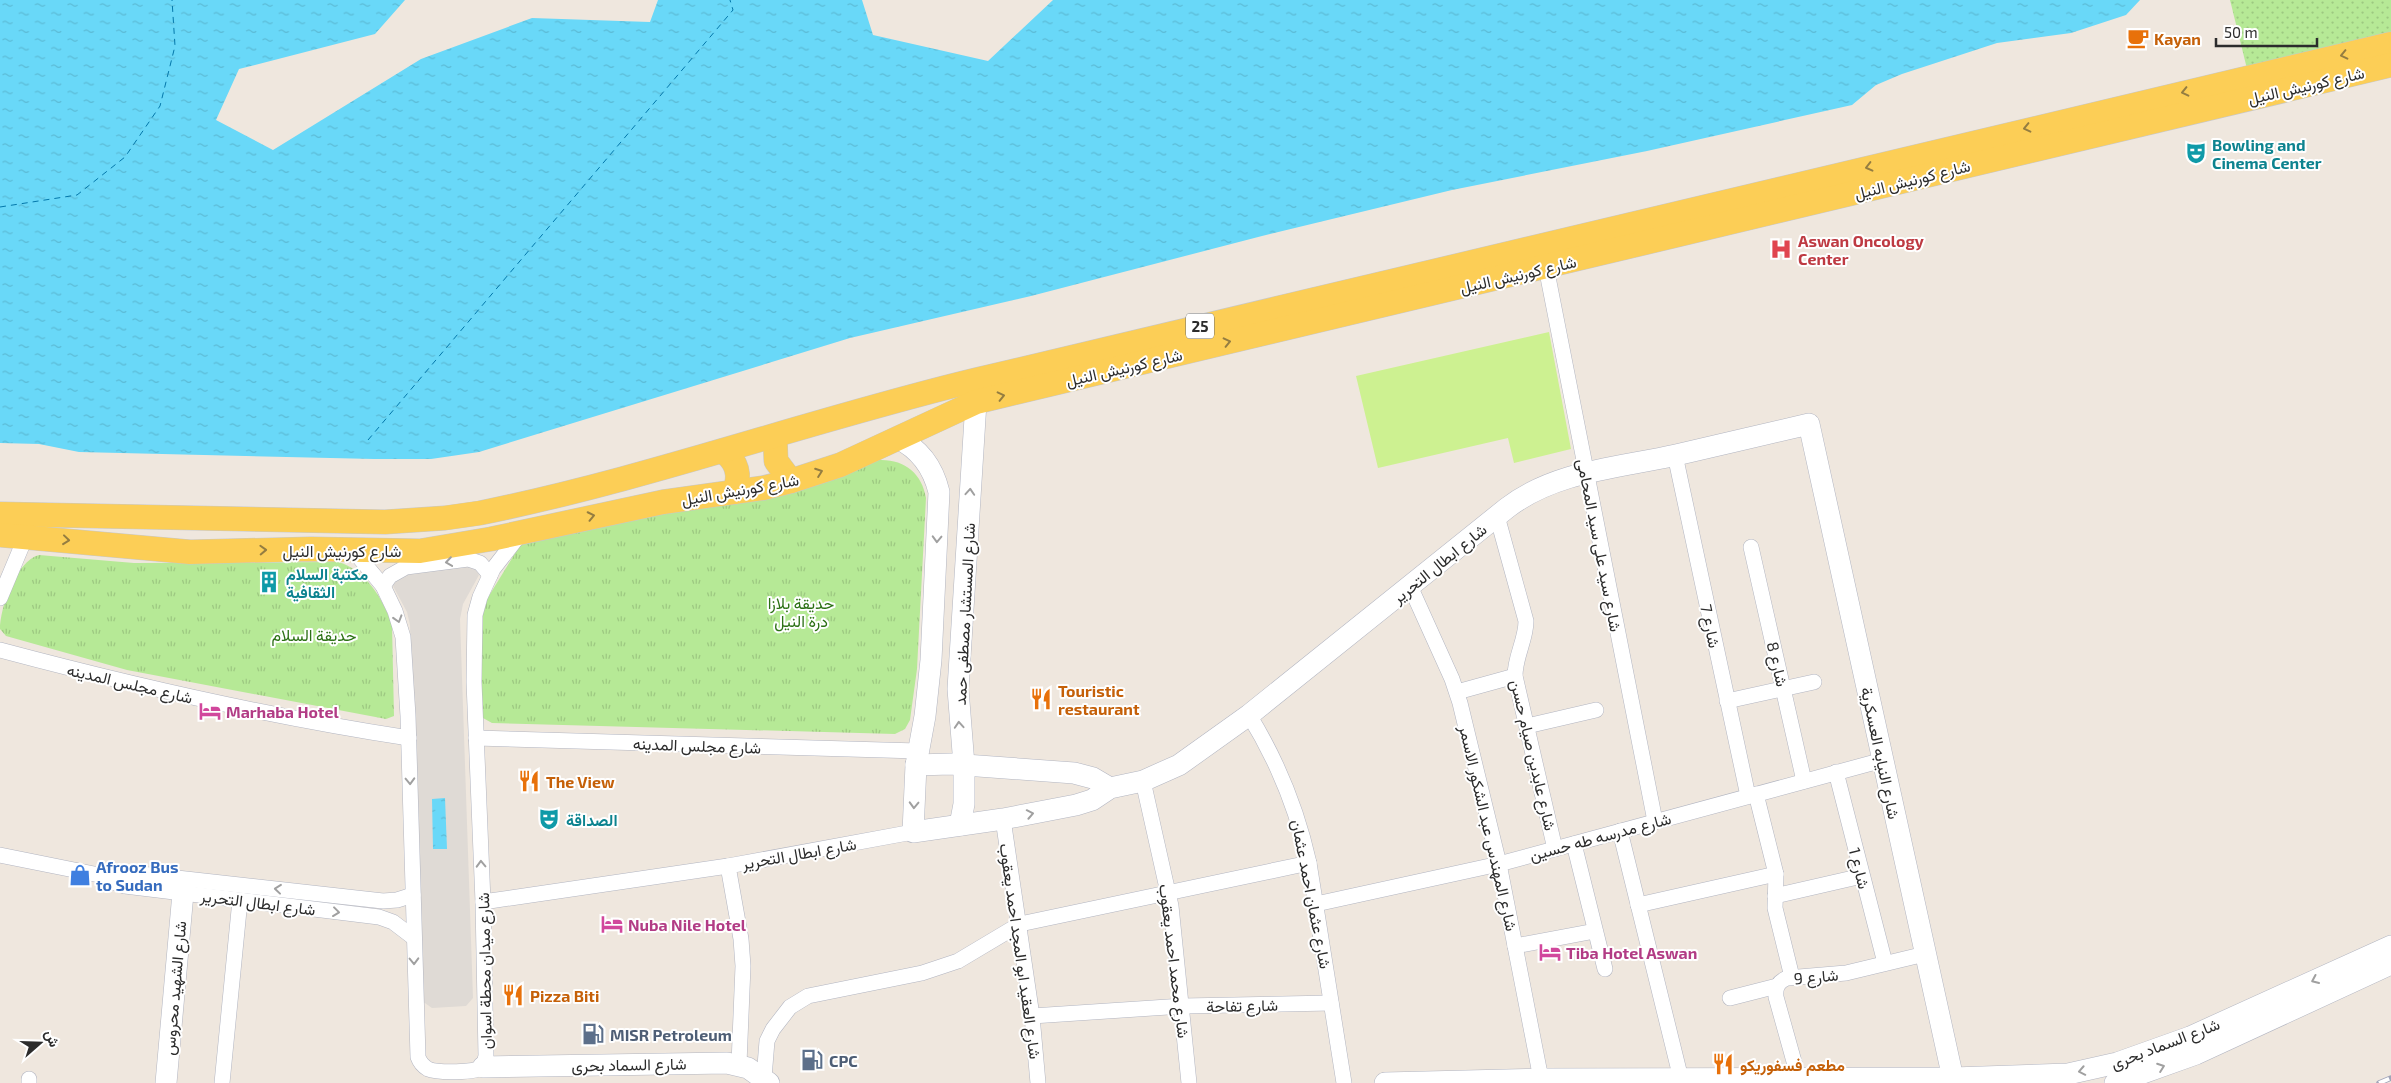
<svg xmlns="http://www.w3.org/2000/svg" width="2391" height="1083" viewBox="0 0 2391 1083" font-family="'Exo 2',Vazirmatn,sans-serif">
<style>
.grass{fill:url(#grass-dots)}
.park{fill:url(#park-tufts)}
.pitch{fill:#cdf191}
.plaza{fill:#dfdad5}
.water{fill:url(#water-ripples)}
.lines{fill:none;stroke-linecap:round;stroke-linejoin:round}
.ferry{stroke:#0377aa;stroke-width:1;stroke-dasharray:6 5;stroke-linecap:butt}
.street-casing{stroke:#b2b5c1;stroke-width:16}
.secondary-casing{stroke:#b2b5c1;stroke-width:22}
.primary-casing{stroke:#c8c8c8;stroke-width:25}
.street{stroke:#fff;stroke-width:15}
.secondary{stroke:#fff;stroke-width:21}
.primary{stroke:#fcce56;stroke-width:24}
.rail-casing{stroke:#a0a4b8;stroke-width:5.5}
.rail{stroke:#fff;stroke-width:4;stroke-dasharray:11;stroke-linecap:butt}
.oneway{stroke:#947d41}
.oneway2{stroke:#a0a0a0}
.labels{text-anchor:middle;dominant-baseline:central;stroke-width:4;stroke-linejoin:round;paint-order:stroke}
.shield{fill:#fff;stroke:#6b6b6b;stroke-width:1}
.shield-label{font-size:15px;font-weight:bold;fill:#2c2c2c}
.food-label{font-size:16px;font-weight:bold;fill:#c56008;stroke:#fff;text-anchor:start}
.street-label{font-size:16px;fill:#2c2c2c;stroke:#fff}
.culture-label{font-size:16px;font-weight:bold;fill:#0d838f;stroke:#fff;text-anchor:start}
.health-label{font-size:16px;font-weight:bold;fill:#be3a42;stroke:#fff;text-anchor:start}
.park-label{font-size:16px;fill:#2c7115;stroke:#fff}
.hotel-label{font-size:16px;font-weight:bold;fill:#b23c85;stroke:#fff;text-anchor:start}
.shop-label{font-size:16px;font-weight:bold;fill:#366cbe;stroke:#fff;text-anchor:start}
.service-label{font-size:16px;font-weight:bold;fill:#4e5e75;stroke:#fff;text-anchor:start}
</style>
<defs>
<pattern id="grass-dots" width="8" height="8" patternUnits="userSpaceOnUse" patternTransform="scale(1.25)"><rect width="8" height="8" fill="#b6e996"/><path d="M2 2h.1M6 6h.1" fill="none" stroke="#9dc881" stroke-width="1.8" stroke-linecap="round"/></pattern>
<pattern id="park-tufts" width="24" height="20" patternUnits="userSpaceOnUse" patternTransform="scale(1.25)"><rect width="24" height="20" fill="#b6e996"/><path d="M3 7l-1-3M5 7V3M7 7l1-3M15 17l-1-3M17 17v-4M19 17l1-3" fill="none" stroke="#9dc881"/></pattern>
<pattern id="water-ripples" width="26" height="14" patternUnits="userSpaceOnUse" patternTransform="scale(1.25)"><rect width="26" height="14" fill="#69d8f8"/><path d="M2 4q2-2 4 0t4 0M15 11q2-2 4 0t4 0" fill="none" stroke="#5bbad5"/></pattern>
</defs>
<rect width="100%" height="100%" fill="#efe7de"/>
<path class="grass" d="M 2230,0 L 2391,0 L 2391,57 L 2252,89 Z"/>
<g class="park">
<path d="M 879,460 C 904,459 922,473 926,498 L 917,669 L 910,720 L 905,729 L 895,734 L 492,723 L 483,718 L 479,623 L 487,599 L 522,542 L 639,516 L 745,502 Z"/>
<path d="M 39,555 L 134,563 L 338,562 C 365,569 384,600 392,625 L 394,716 L 386,719 L 127,670 L 6,636 L 0,629 C 0,608 16,561 39,555 Z"/>
</g>
<path class="pitch" d="M 1549,332 L 1571,449 L 1514,463 L 1508,438 L 1378,468 L 1356,376 Z"/>
<path class="plaza" d="M 472,564 L 479,575 L 463,604 L 460,619 L 473,998 L 466,1006 L 432,1008 L 422,1001 L 420,992 L 410,625 L 407,612 L 392,584 L 395,575 Z"/>
<g class="water">
<path d="M 0,0 L 405,0 L 375,34 L 239,69 L 216,120 L 273,150 L 421,59 L 532,18 L 650,22 L 658,0 L 862,0 L 873,35 L 988,61 L 1053,0 L 2140,0 L 2126,15 L 2071,33 L 1997,43 L 1902,74 L 1876,85 L 1852,105 L 1647,151 L 1452,190 L 1262,236 L 1031,296 L 850,338 L 479,452 L 431,459 L 374,459 L 79,452 L 39,444 L 0,443 Z"/>
<path d="M 445,798 L 447,849 L 433,849 L 432,799 Z"/>
</g>
<g class="lines">
<g class="ferry">
<path d="M 0,207 L 77,195 L 125,157 L 160,106 L 175,46 L 172,0"/>
<path d="M 368,440 L 733,10 L 730,0"/>
</g>
<g class="street-casing">
<g id="street">
<path d="M 1546,267 L 1655,821"/>
<path d="M 1675,455 L 1748,796"/>
<path d="M 1497,516 L 1526,621 C 1526,640 1515,656 1515,676 L 1555,849"/>
<path d="M 1751,547 L 1804,781"/>
<path d="M 353,550 L 383,586 L 395,611 L 403,637 L 408,716 L 418,1057 C 420,1063 423,1066 428,1069 C 437,1073 476,1073 483,1067 L 486,1056 L 483,902 L 474,682 L 475,615 L 480,597 L 493,569 L 521,533"/>
<path d="M 383,586 L 390,576 L 406,567 L 468,559 L 480,563 L 490,575"/>
<path d="M 1410,586 L 1452,679 L 1460,703 L 1499,864 L 1541,1079"/>
<path d="M 0,598 L 26,536"/>
<path d="M 0,650 C 135,686 271,717 409,738"/>
<path d="M 1457,692 L 1515,676"/>
<path d="M 1727,701 L 1814,682"/>
<path d="M 1249,715 C 1278,762 1297,809 1309,863 L 1344,1083"/>
<path d="M 1527,726 L 1596,710"/>
<path d="M 476,738 L 918,751"/>
<path d="M 1836,772 L 1885,963"/>
<path d="M 1143,781 L 1171,906 L 1189,1083"/>
<path d="M 1756,794 L 1776,874 L 1775,908 L 1792,977"/>
<path d="M 1003,819 L 1032,1016 L 1038,1083"/>
<path d="M 1620,831 L 1682,1083"/>
<path d="M 1574,844 L 1605,969"/>
<path d="M 0,855 L 99,875 L 132,873 L 383,901 L 397,900 L 413,895"/>
<path d="M 728,866 L 741,939 L 743,966 L 739,1064"/>
<path d="M 99,875 L 109,881 L 125,886 L 379,917 L 393,922 L 414,938"/>
<path d="M 1775,896 L 1862,876"/>
<path d="M 483,902 L 728,866 L 913,832"/>
<path d="M 1316,904 L 1499,864 L 1883,760"/>
<path d="M 1638,905 L 1776,874"/>
<path d="M 1515,946 L 1595,931"/>
<path d="M 1730,998 L 1777,986"/>
<path d="M 1032,1016 L 1183,1006 L 1331,1003"/>
<path d="M 764,1078 L 767,1041 L 773,1029 L 790,1007 L 808,996 L 922,973 L 958,961 L 1020,924 L 1309,863"/>
<path d="M 29,1083 L 29,1079"/>
<path d="M 222,1083 L 240,900"/>
<path d="M 1800,1083 L 1776,997 C 1775,987 1778,982 1787,978 L 1846,973 L 1925,954"/>
</g>
</g>
<g class="secondary-casing">
<g id="secondary">
<path d="M 897,438 C 920,449 933,467 939,492 L 931,660 L 925,716 L 916,765 L 913,832 L 1003,819 L 1076,805 L 1092,800 L 1110,788 L 1143,781 L 1179,765 L 1249,715 L 1507,508 C 1555,471 1618,468 1676,455 C 1720,445 1765,434 1809,424 L 1954,1083"/>
<path d="M 916,765 L 951,764 L 1074,773 L 1093,778 L 1110,788"/>
<path d="M 960,825 L 964,804 L 964,765 L 958,689 L 976,402"/>
<path d="M 483,1067 L 727,1063 L 748,1068 L 769,1083"/>
<path d="M 166,1083 L 183,893"/>
<path d="M 1385,1083 L 1541,1079 L 1953,1078 L 2068,1074 L 2117,1063 L 2190,1037 L 2391,946"/>
<path d="M 2115,1083 L 2196,1054 L 2391,964"/>
</g>
</g>
<g class="primary-casing">
<g id="primary">
<path d="M 775,436 L 776,461 L 791,481"/>
<path d="M 722,451 C 738,461 741,476 734,492"/>
<path d="M 0,514 L 385,522 L 445,518 L 480,513 C 648,479 810,420 976,380 C 1447,264 1919,154 2391,44"/>
<path d="M 0,535 L 190,552 L 311,549 L 420,551 L 491,539 L 663,502 L 763,488 L 791,481 L 840,465 L 976,402 L 2391,65"/>
</g>
</g>
<use href="#street" class="street"/>
<use href="#secondary" class="secondary"/>
<use href="#primary" class="primary"/>
<g class="rail-casing">
<path id="rail" d="M 2379,1083 L 2391,1078"/>
</g>
<use href="#rail" class="rail"/>
</g>
<defs><path id="oneway-chevron" d="M-2-3.5L2.5 0L-2 3.5" fill="none" stroke-width="1.6" stroke-linecap="round" stroke-linejoin="round" transform="scale(1.25)"/></defs>
<g class="oneway">
<use href="#oneway-chevron" transform="translate(2344 55) rotate(167)"/>
<use href="#oneway-chevron" transform="translate(2185 92) rotate(167)"/>
<use href="#oneway-chevron" transform="translate(2027 128) rotate(167)"/>
<use href="#oneway-chevron" transform="translate(1869 167) rotate(166)"/>
<use href="#oneway-chevron" transform="translate(1227 342) rotate(-13)"/>
<use href="#oneway-chevron" transform="translate(1001 396) rotate(-13)"/>
<use href="#oneway-chevron" transform="translate(819 472) rotate(-20)"/>
<use href="#oneway-chevron" transform="translate(591 516) rotate(-12)"/>
<use href="#oneway-chevron" transform="translate(66 540) rotate(6)"/>
<use href="#oneway-chevron" transform="translate(263 550) rotate(-2)"/>
</g>
<g class="oneway2">
<use href="#oneway-chevron" transform="translate(970 492) rotate(-86)"/>
<use href="#oneway-chevron" transform="translate(937 539) rotate(92)"/>
<use href="#oneway-chevron" transform="translate(449 562) rotate(172)"/>
<use href="#oneway-chevron" transform="translate(398 619) rotate(73)"/>
<use href="#oneway-chevron" transform="translate(959 725) rotate(-94)"/>
<use href="#oneway-chevron" transform="translate(410 781) rotate(88)"/>
<use href="#oneway-chevron" transform="translate(914 805) rotate(92)"/>
<use href="#oneway-chevron" transform="translate(1030 814) rotate(-11)"/>
<use href="#oneway-chevron" transform="translate(481 864) rotate(-92)"/>
<use href="#oneway-chevron" transform="translate(278 889) rotate(-174)"/>
<use href="#oneway-chevron" transform="translate(336 912) rotate(7)"/>
<use href="#oneway-chevron" transform="translate(414 961) rotate(89)"/>
<use href="#oneway-chevron" transform="translate(2315 980) rotate(156)"/>
<use href="#oneway-chevron" transform="translate(2161 1067) rotate(-20)"/>
<use href="#oneway-chevron" transform="translate(2082 1071) rotate(169)"/>
</g>
<defs>
<g id="cafe-bare" transform="scale(1.725)"><path d="M-5.5-4.5H6V0H3Q3 3.5 0 3.5H-2.5Q-5.5 3.5-5.5 0ZM3-3.2v2h1.7v-2ZM-6 4.5H4V6H-6Z" fill="#e8710a" stroke="#fff" stroke-width="2.5" paint-order="stroke"/></g>
<g id="theatre-bare" transform="scale(1.725)"><path d="M-5-5.5Q0-4 5-5.5V0Q5 5 0 6Q-5 5-5 0ZM-3.3-2.5H-1v1.5H-3.3ZM1-2.5H3.3v1.5H1ZM-2.8 1Q0 5.5 2.8 1Z" fill="#0f9aa8" stroke="#fff" stroke-width="2.5" paint-order="stroke"/></g>
<g id="hospital-bare" transform="scale(1.725)"><path d="M-5-5h3v3.5h4V-5h3V5h-3V1.5h-4V5h-3Z" fill="#e0444e" stroke="#fff" stroke-width="2.5" paint-order="stroke"/></g>
<g id="building-bare" transform="scale(1.725)"><path d="M-4-6H4V6H1V3H-1V6H-4ZM-2.5-4.3h1.7v1.8h-1.7ZM.8-4.3h1.7v1.8H.8ZM-2.5-1h1.7V.8h-1.7ZM.8-1h1.7V.8H.8Z" fill="#0f9aa8" stroke="#fff" stroke-width="2.5" paint-order="stroke"/></g>
<g id="restaurant-bare" transform="scale(1.725)"><path d="M-5-6h1v4h1v-4h1v4h1v-4h1v5L-1.5 .5V6h-2V.5L-5-1ZM5-6V6H3V1.5H1.5Q1.5-4 5-6Z" fill="#e8710a" stroke="#fff" stroke-width="2.5" paint-order="stroke"/></g>
<g id="hotel-bare" transform="scale(1.725)"><path d="M-6-4.5h1.5V1H6V5H4.5V3h-9V5H-6ZM-4 0a1.8 1.8 0 1 1 3.6 0ZM.5 0V-2.5h3Q6-2.5 6 0Z" fill="#d1479c" stroke="#fff" stroke-width="2.5" paint-order="stroke"/></g>
<g id="shop-bare" transform="scale(1.725)"><path d="M-5-2.5h2.3a2.7 3.5 0 0 1 5.4 0H5L5.5 6h-11ZM-1.5-2.5h3a1.5 2.3 0 0 0-3 0Z" fill="#3f7fe0" stroke="#fff" stroke-width="2.5" paint-order="stroke"/></g>
<g id="fuel-bare" transform="scale(1.725)"><path d="M-5.5-6h7V0h2V4h1.3V-2.5L3-4.5l.8-.8L6-3V5H2.5V1h-1V6h-7ZM-4.2-4.7v3.2H.2V-4.7Z" fill="#5c6f8a" stroke="#fff" stroke-width="2.5" paint-order="stroke"/></g>
</defs>
<g fill-rule="evenodd">
<use href="#cafe-bare" x="2138" y="38"/>
<use href="#theatre-bare" x="2196" y="153"/>
<use href="#hospital-bare" x="1781" y="249"/>
<use href="#building-bare" x="269" y="582"/>
<use href="#restaurant-bare" x="1041" y="699"/>
<use href="#hotel-bare" x="210" y="711"/>
<use href="#restaurant-bare" x="529" y="781"/>
<use href="#theatre-bare" x="549" y="819"/>
<use href="#shop-bare" x="80" y="875"/>
<use href="#hotel-bare" x="612" y="924"/>
<use href="#hotel-bare" x="1550" y="952"/>
<use href="#restaurant-bare" x="513" y="995"/>
<use href="#fuel-bare" x="593" y="1034"/>
<use href="#fuel-bare" x="812" y="1060"/>
<use href="#restaurant-bare" x="1723" y="1064"/>
</g>
<g class="labels">
<rect class="shield" x="1186" y="313.5" width="28" height="25" rx="4"/>
<g class="shield-label">
<text x="1200" y="326">25</text>
</g>
<g class="food-label">
<text x="2154" y="38">Kayan</text>
<text x="1058" y="690">Touristic<tspan x="1058" dy="18">restaurant</tspan></text>
<text x="546" y="781">The View</text>
<text x="530" y="995">Pizza Biti</text>
<text x="1740" y="1064">مطعم فسفوريكو</text>
</g>
<g class="street-label">
<text transform="translate(2306 85) rotate(-13)">شارع كورنيش النيل</text>
<text transform="translate(1912 179) rotate(-14)">شارع كورنيش النيل</text>
<text transform="translate(1518 274) rotate(-13)">شارع كورنيش النيل</text>
<text transform="translate(1124 367) rotate(-13)">شارع كورنيش النيل</text>
<text transform="translate(740 489) rotate(-10)">شارع كورنيش النيل</text>
<text transform="translate(1600 545) rotate(79)">شارع سيد على سيد المحامى</text>
<text x="342" y="550">شارع كورنيش النيل</text>
<text transform="translate(1439 563) rotate(-39)">شارع ابطال التحرير</text>
<text transform="translate(964 614) rotate(-87)">شارع المستشار مصطفى حمد</text>
<text transform="translate(1711 626) rotate(78)">شارع 7</text>
<text transform="translate(1778 664) rotate(77)">شارع 8</text>
<text transform="translate(130 683) rotate(13)">شارع مجلس المدينه</text>
<text transform="translate(697 745) rotate(2)">شارع مجلس المدينه</text>
<text transform="translate(1881 753) rotate(78)">شارع النيابه العسكرية</text>
<text transform="translate(1534 755) rotate(77)">شارع عابدين صيام حسن</text>
<text transform="translate(1489 828) rotate(77)">شارع المهندس عبد الشكور الاسمر</text>
<text transform="translate(1600 836) rotate(-15)">شارع مدرسه طه حسين</text>
<text transform="translate(799 853) rotate(-10)">شارع ابطال التحرير</text>
<text transform="translate(1860 868) rotate(76)">شارع 1</text>
<text transform="translate(1312 894) rotate(79)">شارع عثمان احمد عثمان</text>
<text transform="translate(258 902) rotate(7)">شارع ابطال التحرير</text>
<text transform="translate(1021 951) rotate(82)">شارع العقيد ابو المجد احمد يعقوب</text>
<text transform="translate(1175 961) rotate(83)">شارع محمد احمد يعقوب</text>
<text transform="translate(484 971) rotate(-91)">شارع ميدان محطة اسوان</text>
<text transform="translate(1816 976) rotate(-5)">شارع 9</text>
<text transform="translate(174 988) rotate(-85)">شارع الشهيد محروس</text>
<text transform="translate(1242 1005) rotate(-1)">شارع تفاحة</text>
<text transform="translate(2165 1043) rotate(-21)">شارع السماد بحرى</text>
<text transform="translate(629 1064) rotate(-1)">شارع السماد بحرى</text>
</g>
<g class="culture-label">
<text x="2212" y="144">Bowling and<tspan x="2212" dy="18">Cinema Center</tspan></text>
<text x="286" y="573">مكتبة السلام<tspan x="286" dy="18">الثقافية</tspan></text>
<text x="566" y="819">الصداقة</text>
</g>
<g class="health-label">
<text x="1798" y="240">Aswan Oncology<tspan x="1798" dy="18">Center</tspan></text>
</g>
<g class="park-label">
<text x="801" y="602">حديقة بلازا<tspan x="801" dy="18">درة النيل</tspan></text>
<text x="314" y="634">حديقة السلام</text>
</g>
<g class="hotel-label">
<text x="226" y="711">Marhaba Hotel</text>
<text x="628" y="924">Nuba Nile Hotel</text>
<text x="1566" y="952">Tiba Hotel Aswan</text>
</g>
<g class="shop-label">
<text x="96" y="866">Afrooz Bus<tspan x="96" dy="18">to Sudan</tspan></text>
</g>
<g class="service-label">
<text x="610" y="1034">MISR Petroleum</text>
<text x="829" y="1060">CPC</text>
</g>
</g>
<g transform="translate(40 1043) rotate(70)" stroke="#ffffff" stroke-width="4" paint-order="stroke">
<path d="M0-4L9 19L0 12L-9 19Z" fill="#2c2c2c"/>
<text y="-8" font-size="14" font-weight="bold" text-anchor="middle" fill="#2c2c2c">ش</text>
</g>
<path d="M2216 38v8h101v-8" fill="none" stroke="#2c2c2c" stroke-width="2.5"/>
<text x="2224" y="38" font-size="15" fill="#2c2c2c" stroke="#ffffff" stroke-width="4" paint-order="stroke">50 m</text>
</svg>
